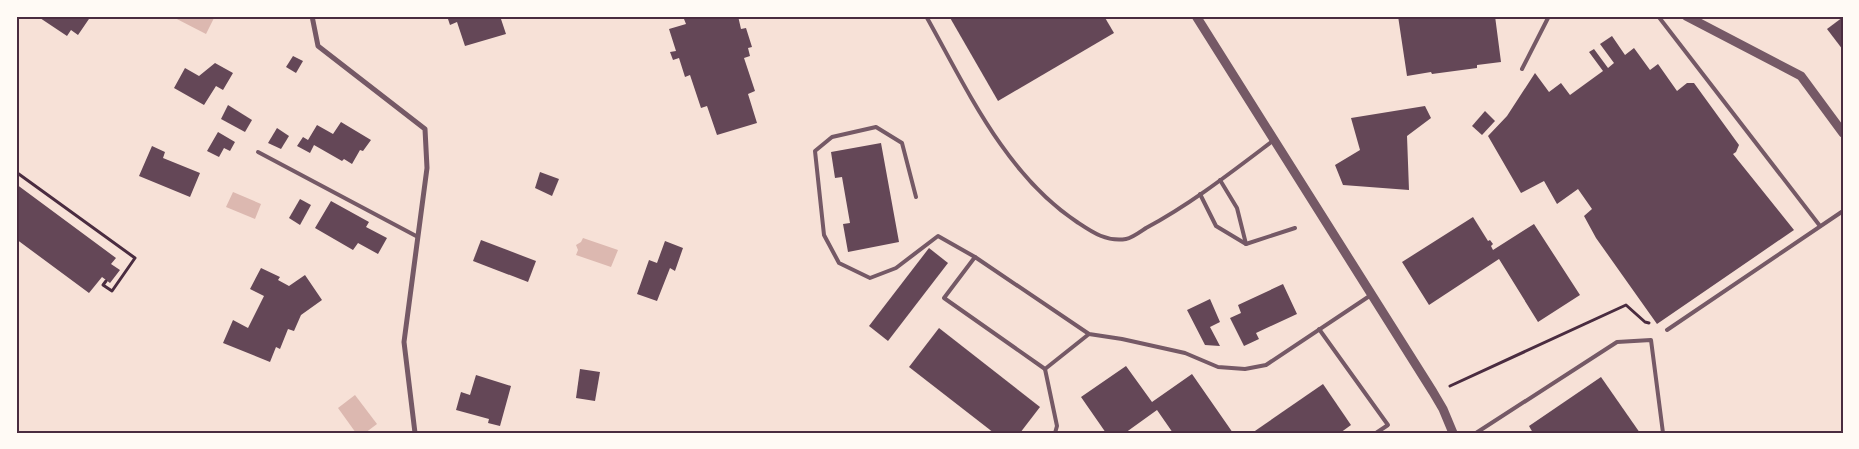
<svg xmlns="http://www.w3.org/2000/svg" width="1859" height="449" viewBox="0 0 1859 449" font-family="Barlow,sans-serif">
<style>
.water{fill:#dcb8b0}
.building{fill:#644757}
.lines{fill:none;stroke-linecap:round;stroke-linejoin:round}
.path{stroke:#4a2c40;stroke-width:3}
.service{stroke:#755966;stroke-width:4}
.minor{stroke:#755966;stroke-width:5}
.tertiary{stroke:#755966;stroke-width:9}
.neatline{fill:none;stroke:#4a2c40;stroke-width:2}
</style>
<rect width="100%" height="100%" fill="#f7e1d7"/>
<g class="water">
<path d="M 171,16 L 215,16 L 206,34 Z"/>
<path d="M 233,192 L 261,204 L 255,219 L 226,207 Z"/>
<path d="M 583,238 L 618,250 L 611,267 L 576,255 L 578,250 L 576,245 L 581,242 Z"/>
<path d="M 355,395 L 377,424 L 365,433 L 356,433 L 338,408 Z"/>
</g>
<g class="building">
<path d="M 41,16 L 91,16 L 78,35 L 71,30 L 67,36 L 40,18 Z"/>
<path d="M 447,16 L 500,16 L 506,34 L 465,46 L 457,22 L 450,25 Z"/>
<path d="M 692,16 L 738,16 L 741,29 L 746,28 L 752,47 L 748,48 L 750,56 L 744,58 L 755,91 L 748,94 L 757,123 L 717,135 L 707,106 L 701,108 L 690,75 L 685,77 L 679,58 L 673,60 L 670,52 L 676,51 L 669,29 L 686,24 L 684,19 Z"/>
<path d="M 949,16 L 1104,16 L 1114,33 L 998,101 Z"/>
<path d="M 1398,16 L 1495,16 L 1501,62 L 1477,65 L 1477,68 L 1432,74 L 1431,72 L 1407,76 Z"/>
<path d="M 1843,17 L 1843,50 L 1827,29 Z"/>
<path d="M 1612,36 L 1625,55 L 1634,48 L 1650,70 L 1658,64 L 1677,91 L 1687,83 L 1694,83 L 1739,145 L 1736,152 L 1733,154 L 1794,230 L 1657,324 L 1596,238 L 1584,216 L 1592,209 L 1578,189 L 1557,204 L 1544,181 L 1521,193 L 1488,136 L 1507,116 L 1535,73 L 1549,92 L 1561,83 L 1570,95 L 1603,71 L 1589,52 L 1594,49 L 1608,68 L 1614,63 L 1600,44 Z"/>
<path d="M 293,56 L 303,61 L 296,73 L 286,67 Z"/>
<path d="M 215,63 L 233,73 L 223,90 L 216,86 L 204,105 L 174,88 L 185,68 L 199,76 Z"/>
<path d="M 228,105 L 252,120 L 245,132 L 221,119 Z"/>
<path d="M 1425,106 L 1431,118 L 1407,136 L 1409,190 L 1343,185 L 1335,165 L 1360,150 L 1351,118 Z"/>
<path d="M 1485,111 L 1495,121 L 1482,135 L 1472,126 Z"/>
<path d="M 341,122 L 371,140 L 363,151 L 360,150 L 352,164 L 344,159 L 342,161 L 314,145 L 310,153 L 297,146 L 303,137 L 308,140 L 317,125 L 333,134 Z"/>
<path d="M 277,128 L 289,136 L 281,149 L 268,143 Z"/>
<path d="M 218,132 L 235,142 L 230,151 L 224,148 L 219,157 L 207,151 Z"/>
<path d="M 881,143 L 899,242 L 848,252 L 843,224 L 850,223 L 842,177 L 835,178 L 831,152 Z"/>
<path d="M 152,146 L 165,152 L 163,158 L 200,173 L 190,197 L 139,176 Z"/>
<path d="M 540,172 L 559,179 L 552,196 L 535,188 Z"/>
<path d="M 16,184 L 116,258 L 111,264 L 120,270 L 110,283 L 102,277 L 89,293 L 16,239 Z"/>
<path d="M 300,199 L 311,205 L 300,225 L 289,218 Z"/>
<path d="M 331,201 L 369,222 L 366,227 L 387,238 L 378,254 L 358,243 L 353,250 L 315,228 Z"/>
<path d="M 1473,217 L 1488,241 L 1490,240 L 1493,244 L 1491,246 L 1493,250 L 1534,224 L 1580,295 L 1538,322 L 1499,259 L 1429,305 L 1402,262 Z"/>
<path d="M 481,240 L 536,261 L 528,282 L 473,261 Z"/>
<path d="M 665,241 L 683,248 L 675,271 L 670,268 L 657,301 L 637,294 L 649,260 L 657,263 Z"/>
<path d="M 929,248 L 948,263 L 888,341 L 869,326 Z"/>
<path d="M 261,268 L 280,277 L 278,280 L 289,286 L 305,275 L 322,300 L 301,315 L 294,331 L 288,329 L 280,349 L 276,347 L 270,362 L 223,343 L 233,320 L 248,328 L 264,296 L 250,289 Z"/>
<path d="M 1283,284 L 1297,314 L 1256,333 L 1259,339 L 1244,346 L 1230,318 L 1241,313 L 1238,305 Z"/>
<path d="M 1210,299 L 1220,322 L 1210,327 L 1220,346 L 1205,345 L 1187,310 Z"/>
<path d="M 939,328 L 1040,407 L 1020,433 L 994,433 L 909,367 Z"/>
<path d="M 1126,366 L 1152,402 L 1192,374 L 1233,433 L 1173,433 L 1157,410 L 1125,433 L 1106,433 L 1081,397 Z"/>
<path d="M 580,369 L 600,372 L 595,401 L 576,398 Z"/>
<path d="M 476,375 L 511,386 L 500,426 L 488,423 L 489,419 L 456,410 L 461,392 L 470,395 Z"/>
<path d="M 1601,377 L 1640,433 L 1533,433 L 1529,426 Z"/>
<path d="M 1323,384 L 1351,425 L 1340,433 L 1252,433 Z"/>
</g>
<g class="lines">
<g class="path">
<path d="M 16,172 L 135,258 L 112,291 L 103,285 L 106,281"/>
<path d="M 1450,386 L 1626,305 L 1645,322 L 1649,323"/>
</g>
<g class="service">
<path d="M 926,16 C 967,89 1005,174 1077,222 C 1092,232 1106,242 1126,239 C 1132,238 1140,232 1146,228 C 1191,204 1233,171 1274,140"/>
<path d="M 1658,16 L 1820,226"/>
<path d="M 1522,69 L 1549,16"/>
<path d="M 258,152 L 418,237"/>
<path d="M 1220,180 L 1237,208 L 1246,244"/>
<path d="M 1200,194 L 1216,226 L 1246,244 L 1295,228"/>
<path d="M 916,197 L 902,143 L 876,127 L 832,137 L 815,151 L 824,235 L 839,263 L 870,278 L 896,268 L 938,236 L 975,257"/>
<path d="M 1319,329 L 1388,425 L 1376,433"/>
<path d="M 1667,330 L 1843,211"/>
<path d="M 1089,334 L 1045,369 L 944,298 L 975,257 L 1089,334 L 1122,339 L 1185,353 L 1218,367 L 1245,369 L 1266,365 L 1371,295"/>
<path d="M 1045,369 L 1057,426 L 1055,433"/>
<path d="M 1476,433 L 1617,342 L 1651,340 L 1663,433"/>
</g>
<path class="minor" d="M 312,16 L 318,46 L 425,129 L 427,168 L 404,342 L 415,433"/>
<g class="tertiary">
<path d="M 1196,16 L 1433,392 L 1443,409 L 1453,433"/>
<path d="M 1686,16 L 1801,76 L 1843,133"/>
</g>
</g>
<rect width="1859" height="449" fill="none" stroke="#fffaf5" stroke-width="35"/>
<rect x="18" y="18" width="1824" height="414" class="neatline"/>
</svg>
